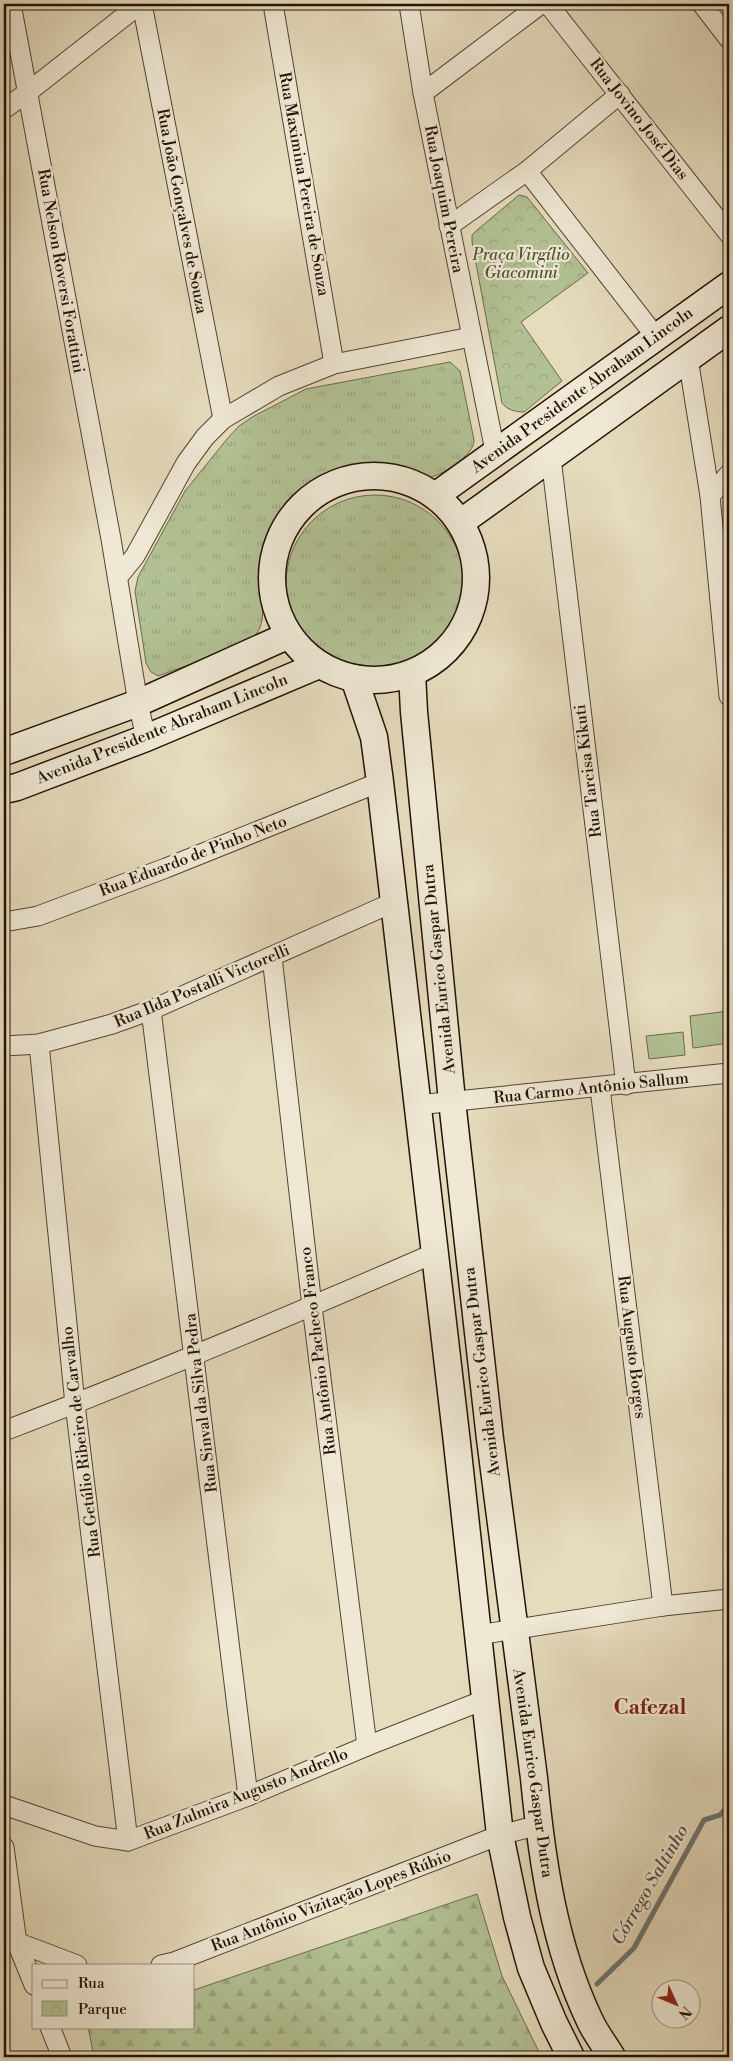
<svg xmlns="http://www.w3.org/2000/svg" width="733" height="2061" viewBox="0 0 733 2061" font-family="'Libre Bodoni',serif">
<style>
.grass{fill:url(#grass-tufts);stroke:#6a6a4c}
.forest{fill:url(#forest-firs);stroke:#6a6a4c}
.park{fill:url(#park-crowns);stroke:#6a6a4c}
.garden{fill:#b2c193;stroke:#6a6a4c}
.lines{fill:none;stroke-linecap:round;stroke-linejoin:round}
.stream{stroke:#6b7672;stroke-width:5}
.street-casing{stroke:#544432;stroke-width:21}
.secondary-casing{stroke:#231204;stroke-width:29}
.street{stroke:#eee8d4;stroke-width:19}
.secondary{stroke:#eee8d4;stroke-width:26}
.labels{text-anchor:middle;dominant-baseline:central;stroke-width:4.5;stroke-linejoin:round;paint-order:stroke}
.street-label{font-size:16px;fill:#231204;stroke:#eee8d4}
.park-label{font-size:16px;font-style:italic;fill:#554f36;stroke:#eee8d4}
.water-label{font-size:18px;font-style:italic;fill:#4d4c44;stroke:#eee8d4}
.district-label{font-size:21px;font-weight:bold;fill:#7a1f14;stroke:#eee8d4}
</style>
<defs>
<pattern id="grass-tufts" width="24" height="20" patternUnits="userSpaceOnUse" patternTransform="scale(1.25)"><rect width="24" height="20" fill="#b2c193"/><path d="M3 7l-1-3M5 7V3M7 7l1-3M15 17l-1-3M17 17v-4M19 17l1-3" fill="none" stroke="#99a57d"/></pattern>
<pattern id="forest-firs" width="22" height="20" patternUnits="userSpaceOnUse" patternTransform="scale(1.25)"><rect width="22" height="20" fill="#b2c193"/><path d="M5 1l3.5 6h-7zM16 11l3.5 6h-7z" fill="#99a57d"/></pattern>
<pattern id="park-crowns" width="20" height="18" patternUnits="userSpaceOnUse" patternTransform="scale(1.25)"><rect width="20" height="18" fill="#b2c193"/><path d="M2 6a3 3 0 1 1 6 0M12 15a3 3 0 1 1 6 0" fill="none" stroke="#99a57d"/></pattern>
</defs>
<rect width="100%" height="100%" fill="#e5dbbd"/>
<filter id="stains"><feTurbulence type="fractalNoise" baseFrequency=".004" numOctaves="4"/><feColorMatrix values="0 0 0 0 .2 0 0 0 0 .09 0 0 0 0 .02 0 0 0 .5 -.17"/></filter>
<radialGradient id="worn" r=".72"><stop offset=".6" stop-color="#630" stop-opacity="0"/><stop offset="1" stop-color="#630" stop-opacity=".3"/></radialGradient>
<g class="grass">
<path d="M 450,362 L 460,371 L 474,440 C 475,454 444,474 431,477 C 417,476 404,469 390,468 C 381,467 368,467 359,468 C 307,476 259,524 259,579 C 260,599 269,620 254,637 L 205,659 L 158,676 L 151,672 L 146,663 L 135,591 L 138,577 L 185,491 L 227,439 L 239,426 L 254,416 L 306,389 Z"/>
<circle cx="375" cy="584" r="89"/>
</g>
<path class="forest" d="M 477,1894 L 502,1976 L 539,2052 L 543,2057 L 94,2057 L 88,2027 L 194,2027 L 194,1990 Z"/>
<path class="park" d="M 519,195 L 527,197 L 588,273 L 521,322 L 562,381 L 524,412 C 516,412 507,410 502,403 L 472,242 L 472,235 L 477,230 Z"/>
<g class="garden">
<path d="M 729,1011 L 729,1043 L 693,1048 L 690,1016 Z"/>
<path d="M 683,1032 L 685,1055 L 649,1059 L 646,1036 Z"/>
</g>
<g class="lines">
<path class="stream" d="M 597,1984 L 634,1948 L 704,1820 L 720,1815 L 729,1805"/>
<g class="street-casing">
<g id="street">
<path d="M 11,4 L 111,539 L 138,703 L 146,738"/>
<path d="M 142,4 L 223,419"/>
<path d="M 273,4 L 334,364"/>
<path d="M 409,4 L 423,93 L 495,451"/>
<path d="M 548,4 L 729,234"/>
<path d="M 702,4 L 729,39"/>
<path d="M 423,93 L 541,4"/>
<path d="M 4,109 L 28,92 L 140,4"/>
<path d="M 527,171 L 656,337"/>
<path d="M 449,226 L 527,171 L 620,94"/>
<path d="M 688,358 L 710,496 L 729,696"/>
<path d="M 551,458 L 626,1085"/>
<path d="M 710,496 L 729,474"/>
<path d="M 118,577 L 135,556 L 186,463 L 205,437 L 223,419 L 279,386 L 334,364 L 471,337"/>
<path d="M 4,922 L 38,916 L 166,868 L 380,782"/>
<path d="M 272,957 L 312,1306 L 367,1746"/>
<path d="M 151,1010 L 248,1796"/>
<path d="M 39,1044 L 75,1404 L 128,1841"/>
<path d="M 4,1046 L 39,1044 L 112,1024 L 151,1010 L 394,902"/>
<path d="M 600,1088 L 663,1606"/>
<path d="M 417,1105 L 729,1073"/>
<path d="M 4,1431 C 149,1376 292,1315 435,1253"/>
<path d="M 478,1635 L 663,1606 L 729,1599"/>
<path d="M 4,1805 L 95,1836 L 128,1841 L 248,1796 L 367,1746 L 484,1700"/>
<path d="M 4,1847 L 17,1943 L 34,1985"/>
<path d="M 11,1940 L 77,1965"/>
<path d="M 161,1965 L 174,1962 L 500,1835 L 539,1825"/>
<path d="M 50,2027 L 62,2057"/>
</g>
</g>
<g class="secondary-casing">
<g id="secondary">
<circle cx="374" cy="578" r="102"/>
<path d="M 435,496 L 729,285"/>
<path d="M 460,523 L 729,329"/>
<path d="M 412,673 L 414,712 L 452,1101 L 490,1439 L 534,1778 C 542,1861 554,1946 590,2021 C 596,2034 605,2045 612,2057"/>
<path d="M 354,678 L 374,737 L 380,782 L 457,1443 L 500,1835 L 517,1917 L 531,1968 L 554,2023 L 571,2057"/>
<path d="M 4,752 L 138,703 L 289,635"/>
<path d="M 4,790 L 17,787 L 146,738 L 319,665"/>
</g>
</g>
<use href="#street" class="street"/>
<use href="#secondary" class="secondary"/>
</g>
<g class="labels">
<g class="street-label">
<text transform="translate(639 119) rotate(52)">Rua Jovino José Dias</text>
<text transform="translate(304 184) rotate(80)">Rua Maximina Pereira de Souza</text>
<text transform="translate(444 199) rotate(79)">Rua Joaquim Pereira</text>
<text transform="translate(182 211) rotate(79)">Rua João Gonçalves de Souza</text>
<text transform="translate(61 271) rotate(80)">Rua Nelson Roversi Forattini</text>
<text transform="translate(582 390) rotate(-36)">Avenida Presidente Abraham Lincoln</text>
<text transform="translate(162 729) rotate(-22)">Avenida Presidente Abraham Lincoln</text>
<text transform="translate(588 771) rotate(-97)">Rua Tarcisa Kikuti</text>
<text transform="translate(193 856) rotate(-21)">Rua Eduardo de Pinho Neto</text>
<text transform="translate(439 969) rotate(-96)">Avenida Eurico Gaspar Dutra</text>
<text transform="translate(202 986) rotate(-23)">Rua Ilda Postalli Victorelli</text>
<text transform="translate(591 1088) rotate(-6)">Rua Carmo Antônio Sallum</text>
<text transform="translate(632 1347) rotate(83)">Rua Augusto Borges</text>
<text transform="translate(318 1351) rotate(-97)">Rua Antônio Pacheco Franco</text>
<text transform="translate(482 1372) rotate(-97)">Avenida Eurico Gaspar Dutra</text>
<text transform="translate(201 1403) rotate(-97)">Rua Sinval da Silva Pedra</text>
<text transform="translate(81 1442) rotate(-97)">Rua Getúlio Ribeiro de Carvalho</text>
<text transform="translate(533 1773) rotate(82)">Avenida Eurico Gaspar Dutra</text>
<text transform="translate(246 1794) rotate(-22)">Rua Zulmira Augusto Andrello</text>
<text transform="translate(331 1901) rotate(-21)">Rua Antônio Vizitação Lopes Rúbio</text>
</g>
<g class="park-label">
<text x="521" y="255">Praça Virgílio<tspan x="521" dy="18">Giacomini</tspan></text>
</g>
<g class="water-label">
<text transform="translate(650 1885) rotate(-60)">Córrego Saltinho</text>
</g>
<g class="district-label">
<text x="650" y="1708">Cafezal</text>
</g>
</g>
<rect width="733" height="2061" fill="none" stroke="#e5dbbd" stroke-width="20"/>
<rect x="5" y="5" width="723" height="2051" fill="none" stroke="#231204" stroke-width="2.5"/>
<rect x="10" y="10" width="713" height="2041" fill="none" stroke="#231204"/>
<rect x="32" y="1964" width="162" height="65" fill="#eee8d4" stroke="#9d9281"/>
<rect x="42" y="1980" width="25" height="8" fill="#eee8d4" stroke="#9d9281"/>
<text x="78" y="1988" font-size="15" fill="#231204">Rua</text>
<rect x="42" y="2001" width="25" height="15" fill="url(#park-crowns)" stroke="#9d9281"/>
<text x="78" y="2014" font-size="15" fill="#231204">Parque</text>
<g transform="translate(676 2004) rotate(134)"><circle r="24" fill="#eee8d4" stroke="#9d9281"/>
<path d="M0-4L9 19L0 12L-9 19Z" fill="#8f2418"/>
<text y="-8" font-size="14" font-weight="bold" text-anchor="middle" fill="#231204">N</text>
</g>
<rect width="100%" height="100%" filter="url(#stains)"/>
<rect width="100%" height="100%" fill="url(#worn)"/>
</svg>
